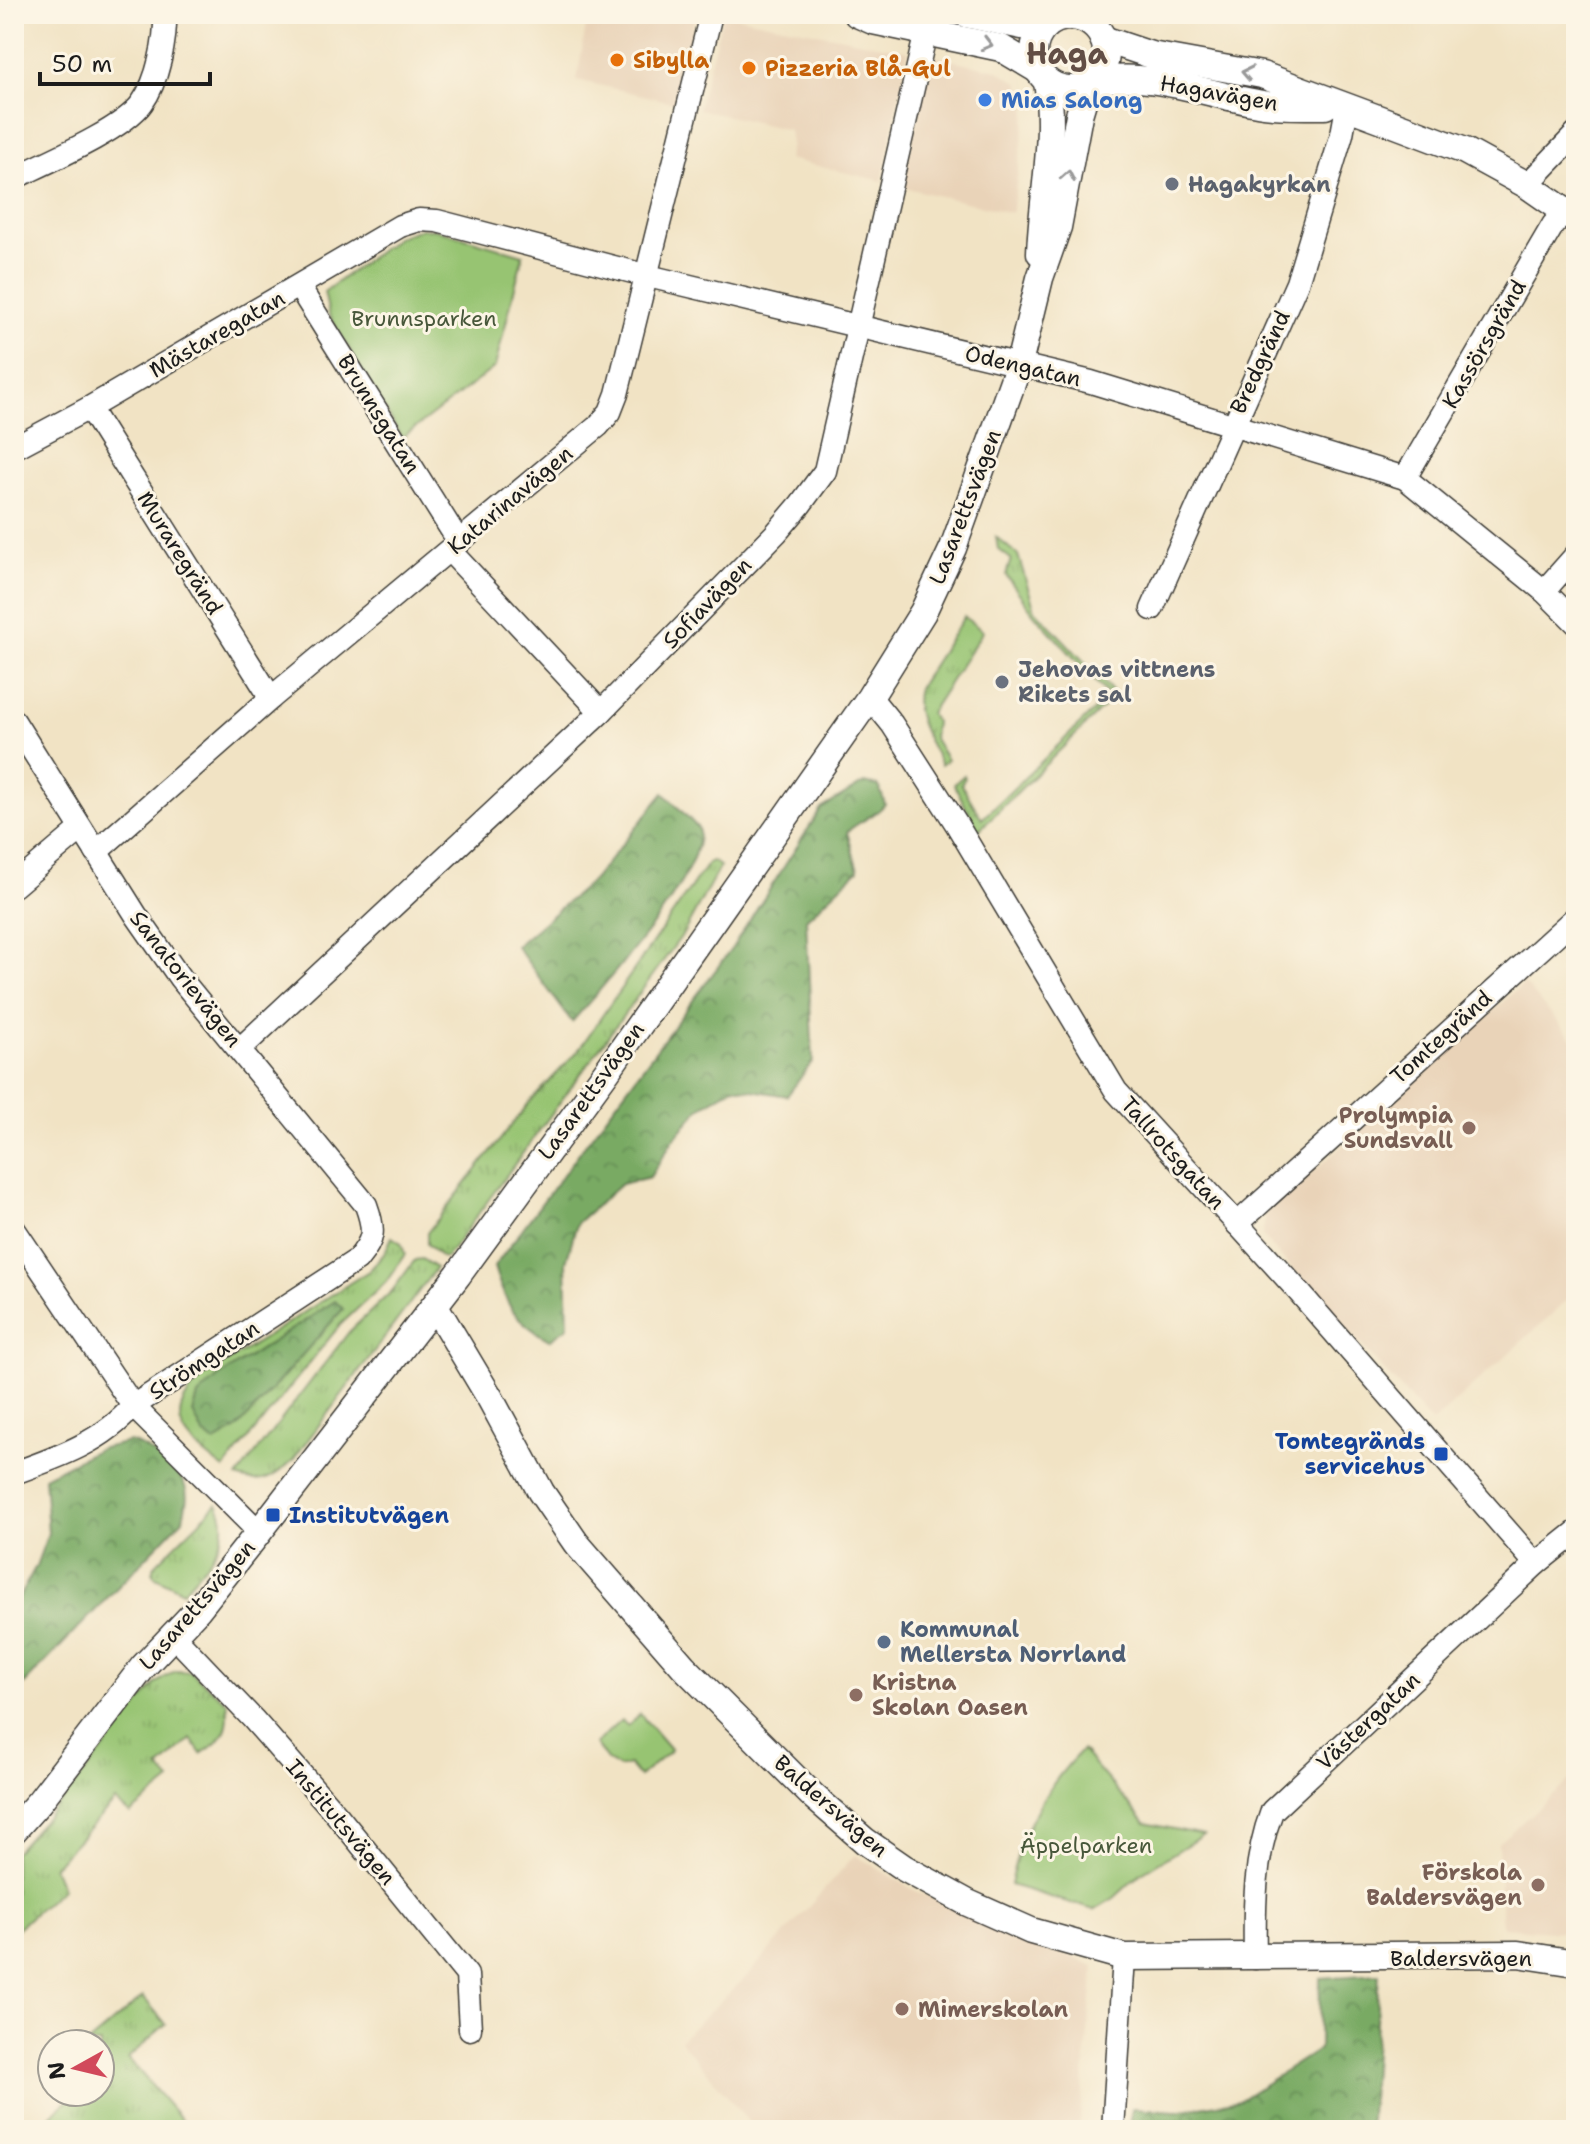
<svg xmlns="http://www.w3.org/2000/svg" width="1590" height="2144" viewBox="0 0 1590 2144" font-family="'Shantell Sans',sans-serif">
<style>
.built{fill:#e9d3b8}
.grass{fill:url(#grass-tufts);stroke:#5a7047;stroke-width:2}
.forest{fill:url(#forest-crowns);stroke:#4a6340;stroke-width:2}
.park{fill:#97c472;stroke:#5a7047;stroke-width:2}
.lines{fill:none;stroke-linecap:round;stroke-linejoin:round}
.minor-casing{stroke:#3c3a35;stroke-width:25}
.tertiary-casing{stroke:#3c3a35;stroke-width:29}
.minor{stroke:#fff;stroke-width:22}
.tertiary{stroke:#fff;stroke-width:26}
.oneway{stroke:#999}
.food-dot{fill:#e8710a;stroke:#fcf5e5;stroke-width:3}
.shop-dot{fill:#3f7fe0;stroke:#fcf5e5;stroke-width:3}
.worship-dot{fill:#6b7280;stroke:#fcf5e5;stroke-width:3}
.education-dot{fill:#8d6e63;stroke:#fcf5e5;stroke-width:3}
.transit-dot{fill:#1a4fb4;stroke:#fcf5e5;stroke-width:3}
.service-dot{fill:#5c6f8a;stroke:#fcf5e5;stroke-width:3}
.labels{text-anchor:middle;dominant-baseline:central;stroke-width:6;stroke-linejoin:round;paint-order:stroke}
.food-label{font-size:22px;font-weight:bold;fill:#c56008;stroke:#fcf5e5;text-anchor:start}
.street-label{font-size:22px;fill:#1c1c1c;stroke:#fcf5e5}
.shop-label{font-size:22px;font-weight:bold;fill:#366cbe;stroke:#fcf5e5;text-anchor:start}
.worship-label{font-size:22px;font-weight:bold;fill:#5b616d;stroke:#fcf5e5;text-anchor:start}
.park-label{font-size:22px;fill:#47573a;stroke:#fcf5e5}
.education-label{font-size:22px;font-weight:bold;fill:#785e54;stroke:#fcf5e5;text-anchor:end}
.transit-label{font-size:22px;font-weight:bold;fill:#164399;stroke:#fcf5e5;text-anchor:end}
.service-label{font-size:22px;font-weight:bold;fill:#4e5e75;stroke:#fcf5e5;text-anchor:start}
.district-label{font-size:30px;font-weight:bold;fill:#624e45;stroke:#fcf5e5}
</style>
<defs>
<pattern id="grass-tufts" width="24" height="20" patternUnits="userSpaceOnUse" patternTransform="scale(2)"><rect width="24" height="20" fill="#97c472"/><path d="M3 7l-1-3M5 7V3M7 7l1-3M15 17l-1-3M17 17v-4M19 17l1-3" fill="none" stroke="#82a862"/></pattern>
<pattern id="forest-crowns" width="20" height="18" patternUnits="userSpaceOnUse" patternTransform="scale(2)"><rect width="20" height="18" fill="#79aa64"/><path d="M2 6a3 3 0 1 1 6 0M12 15a3 3 0 1 1 6 0" fill="none" stroke="#628a52"/></pattern>
</defs>
<rect width="100%" height="100%" fill="#fcf5e5"/>
<filter id="ink" filterUnits="userSpaceOnUse"><feTurbulence type="fractalNoise" baseFrequency=".0125" numOctaves="2"/><feDisplacementMap in="SourceGraphic" scale="16" xChannelSelector="R" yChannelSelector="G"/><feConvolveMatrix kernelMatrix="1 2 1 2 8 2 1 2 1" color-interpolation-filters="sRGB"/></filter>
<filter id="wash" filterUnits="userSpaceOnUse"><feTurbulence type="fractalNoise" baseFrequency=".006" numOctaves="4" result="noise"/><feDisplacementMap in="SourceGraphic" scale="32" xChannelSelector="R" yChannelSelector="G"/><feGaussianBlur stdDeviation="1.8" result="paint"/><feColorMatrix in="noise" values="0 0 0 0 0 0 0 0 0 0 0 0 0 0 0 0 0 1.4 0 .05"/><feComposite in="paint" operator="in"/></filter>
<g filter="url(#wash)">
<rect width="100%" height="100%" fill="#f1e3c4"/>
<g class="built">
<path d="M 588,14 L 696,14 L 676,103 L 577,80 Z"/>
<path d="M 723,14 L 908,51 L 882,181 L 788,159 L 791,144 L 789,130 L 698,109 Z"/>
<path d="M 932,56 L 997,70 L 1019,83 L 1027,107 L 1012,213 L 902,187 Z"/>
<path d="M 1524,983 L 1576,1043 L 1576,1292 L 1432,1423 L 1262,1236 L 1266,1214 Z"/>
<path d="M 1576,1775 L 1576,1933 L 1502,1927 L 1498,1843 Z"/>
<path d="M 855,1855 L 917,1892 L 1094,1966 L 1079,2130 L 760,2130 L 750,2123 L 680,2040 L 746,1977 Z"/>
</g>
<g class="grass">
<path d="M 996,537 L 1018,555 L 1035,610 L 1116,695 L 978,831 L 954,784 L 964,775 L 965,778 L 961,784 L 982,819 L 1109,696 L 1034,614 L 1006,575 L 1011,559 L 998,549 Z"/>
<path d="M 964,617 L 983,631 L 930,713 L 935,722 L 933,737 L 947,760 L 941,765 C 930,742 910,714 918,688 Z"/>
<path d="M 712,861 L 720,866 L 683,934 L 446,1258 L 441,1257 L 427,1244 L 427,1233 L 529,1103 L 577,1052 L 708,863 Z"/>
<path d="M 392,1237 L 401,1243 L 405,1254 L 386,1282 L 340,1325 L 224,1469 C 186,1440 159,1420 202,1378 L 370,1270 L 384,1254 Z"/>
<path d="M 422,1259 L 436,1268 L 293,1460 C 275,1477 261,1487 237,1477 L 349,1332 L 392,1291 L 415,1260 Z"/>
<path d="M 217,1504 C 237,1538 204,1566 183,1591 L 154,1576 L 152,1572 L 156,1564 Z"/>
<path d="M 175,1671 L 191,1672 L 227,1702 C 231,1729 224,1740 201,1754 L 191,1739 L 159,1768 L 171,1781 L 130,1814 L 115,1801 L 53,1867 L 62,1889 L 14,1931 L 14,1853 L 75,1785 L 156,1683 Z"/>
<path d="M 143,1997 L 166,2024 L 128,2058 L 190,2130 L 34,2130 L 73,2097 L 69,2092 L 100,2092 L 100,2044 L 87,2044 Z"/>
</g>
<g class="forest">
<path d="M 864,783 L 879,786 L 885,804 C 873,819 861,819 847,832 L 858,870 L 806,919 L 813,1061 L 787,1096 L 734,1087 L 700,1108 L 673,1140 L 650,1177 L 621,1184 L 577,1223 L 566,1262 L 568,1327 L 549,1340 C 514,1320 506,1306 494,1267 L 732,948 L 821,809 Z"/>
<path d="M 664,793 L 699,829 C 703,878 605,983 572,1022 L 516,946 L 594,879 Z"/>
<path d="M 335,1301 L 343,1309 L 237,1429 L 215,1442 L 203,1434 L 193,1413 L 198,1396 L 217,1378 Z"/>
<path d="M 130,1442 C 146,1446 180,1470 185,1486 C 189,1497 185,1508 183,1519 L 14,1695 L 14,1606 L 36,1566 L 48,1533 L 44,1477 L 98,1449 Z"/>
<path d="M 1379,1974 L 1369,2130 L 1130,2130 L 1132,2108 L 1177,2111 L 1240,2100 L 1319,2049 L 1320,1978 Z"/>
</g>
<g class="park">
<path d="M 420,229 L 435,229 L 523,255 L 495,367 L 402,438 L 329,315 L 324,292 L 398,237 Z"/>
<path d="M 640,1714 L 671,1750 L 639,1777 L 629,1765 L 619,1768 L 608,1761 L 595,1744 L 621,1720 L 628,1726 Z"/>
<path d="M 1082,1750 L 1145,1823 L 1203,1835 L 1140,1874 L 1114,1898 L 1094,1910 L 1010,1885 C 1020,1833 1045,1787 1082,1750 Z"/>
</g>
</g>
<g filter="url(#ink)">
<g class="lines">
<g class="minor-casing">
<g id="minor">
<path d="M 14,178 C 45,163 123,130 142,103 C 158,81 166,40 165,14"/>
<path d="M 1527,185 L 1576,134"/>
<path d="M 299,287 L 459,542"/>
<path d="M 89,408 L 271,698"/>
<path d="M 14,448 L 89,408 L 400,226 L 419,220 L 437,221 L 648,276 L 1091,382 L 1405,478 L 1544,591 L 1576,623"/>
<path d="M 1405,478 L 1553,225 L 1565,212"/>
<path d="M 450,551 L 601,712"/>
<path d="M 1544,591 L 1576,555"/>
<path d="M 1152,609 L 1297,283 L 1342,134 L 1347,107"/>
<path d="M 870,697 L 892,724 L 957,825 L 1116,1091 L 1292,1284 L 1536,1564"/>
<path d="M 14,721 L 136,915 L 180,978 L 366,1205 C 375,1230 375,1239 357,1260 L 133,1406 C 103,1442 56,1458 14,1473"/>
<path d="M 96,852 L 271,698 L 598,426 L 610,412 L 617,394 L 711,14"/>
<path d="M 14,886 L 81,829"/>
<path d="M 240,1049 L 601,712 L 776,533 L 800,505 L 825,471 L 930,14"/>
<path d="M 1237,1224 L 1576,917"/>
<path d="M 14,1229 L 133,1406 L 259,1532"/>
<path d="M 172,1634 L 253,1719 L 337,1815 L 467,1975 L 470,2029"/>
<path d="M 1255,1958 C 1254,1908 1254,1858 1272,1811 L 1536,1564 L 1576,1532"/>
<path d="M 1113,2130 L 1124,1957"/>
</g>
</g>
<g class="tertiary-casing">
<g id="tertiary">
<path d="M 857,14 L 873,21 L 1001,48 L 1038,70"/>
<path d="M 966,14 L 1022,26 L 1046,26"/>
<circle cx="1070" cy="53" r="36"/>
<path d="M 1103,39 L 1151,55 L 1262,75 L 1383,120 L 1465,151 L 1527,185 L 1576,219"/>
<path d="M 1092,82 C 1149,69 1207,95 1263,104 C 1283,107 1305,106 1325,106"/>
<path d="M 1040,253 C 1042,196 1056,138 1047,82"/>
<path d="M 435,1306 L 490,1398 L 541,1492 L 576,1543 L 684,1667 L 813,1796 L 865,1841 L 904,1868 L 968,1903 L 1031,1931 L 1124,1957 L 1518,1954 L 1576,1963"/>
<path d="M 14,1830 L 39,1802 L 143,1667 L 198,1609 L 259,1532 L 458,1275 L 607,1071 L 870,697 L 923,612 L 953,548 L 1019,364 L 1040,278 L 1058,227 L 1079,115 L 1088,85"/>
</g>
</g>
<use href="#minor" class="minor"/>
<use href="#tertiary" class="tertiary"/>
</g>
<defs><path id="oneway-chevron" d="M-2-3.5L2.5 0L-2 3.5" fill="none" stroke-width="1.6" stroke-linecap="round" stroke-linejoin="round" transform="scale(2)"/></defs>
<g class="oneway">
<use href="#oneway-chevron" transform="translate(987 44) rotate(15)"/>
<use href="#oneway-chevron" transform="translate(1247 73) rotate(-169)"/>
<use href="#oneway-chevron" transform="translate(1068 176) rotate(-79)"/>
</g>
</g>
<g class="food-dot">
<circle cx="617" cy="60" r="8"/>
<circle cx="749" cy="68" r="8"/>
</g>
<circle class="shop-dot" cx="985" cy="100" r="8"/>
<g class="worship-dot">
<circle cx="1172" cy="184" r="8"/>
<circle cx="1002" cy="682" r="8"/>
</g>
<g class="education-dot">
<circle cx="1469" cy="1128" r="8"/>
<circle cx="856" cy="1695" r="8"/>
<circle cx="1538" cy="1885" r="8"/>
<circle cx="902" cy="2009" r="8"/>
</g>
<g class="transit-dot">
<rect x="1433" y="1446" width="16" height="16" rx="4"/>
<rect x="265" y="1507" width="16" height="16" rx="4"/>
</g>
<circle class="service-dot" cx="884" cy="1642" r="8"/>
<g class="labels">
<g class="food-label">
<text x="633" y="60">Sibylla</text>
<text x="765" y="68">Pizzeria Blå-Gul</text>
</g>
<g class="street-label">
<text transform="translate(1219 93) rotate(10)">Hagavägen</text>
<text transform="translate(217 334) rotate(-30)">Mästaregatan</text>
<text transform="translate(1484 344) rotate(-60)">Kassörsgränd</text>
<text transform="translate(1260 362) rotate(-65)">Bredgränd</text>
<text transform="translate(1023 366) rotate(13)">Odengatan</text>
<text transform="translate(379 414) rotate(58)">Brunnsgatan</text>
<text transform="translate(510 500) rotate(-40)">Katarinavägen</text>
<text transform="translate(965 507) rotate(-69)">Lasarettsvägen</text>
<text transform="translate(180 553) rotate(58)">Muraregränd</text>
<text transform="translate(707 603) rotate(-46)">Sofiavägen</text>
<text transform="translate(186 979) rotate(52)">Sanatorievägen</text>
<text transform="translate(1441 1037) rotate(-42)">Tomtegränd</text>
<text transform="translate(591 1091) rotate(-54)">Lasarettsvägen</text>
<text transform="translate(1173 1153) rotate(48)">Tallrotsgatan</text>
<text transform="translate(204 1360) rotate(-33)">Strömgatan</text>
<text transform="translate(197 1605) rotate(-49)">Lasarettsvägen</text>
<text transform="translate(1368 1721) rotate(-43)">Västergatan</text>
<text transform="translate(831 1806) rotate(41)">Baldersvägen</text>
<text transform="translate(341 1822) rotate(50)">Institutsvägen</text>
<text x="1461" y="1958">Baldersvägen</text>
</g>
<g class="shop-label">
<text x="1001" y="100">Mias Salong</text>
</g>
<g class="worship-label">
<text x="1188" y="184">Hagakyrkan</text>
<text x="1018" y="669">Jehovas vittnens<tspan x="1018" dy="25">Rikets sal</tspan></text>
</g>
<g class="park-label">
<text x="424" y="318">Brunnsparken</text>
<text x="1086" y="1845">Äppelparken</text>
</g>
<g class="education-label">
<text x="1453" y="1115">Prolympia<tspan x="1453" dy="25">Sundsvall</tspan></text>
<text x="872" y="1682" text-anchor="start">Kristna<tspan x="872" dy="25">Skolan Oasen</tspan></text>
<text x="1522" y="1872">Förskola<tspan x="1522" dy="25">Baldersvägen</tspan></text>
<text x="918" y="2009" text-anchor="start">Mimerskolan</text>
</g>
<g class="transit-label">
<text x="1425" y="1441">Tomtegränds<tspan x="1425" dy="25">servicehus</tspan></text>
<text x="289" y="1515" text-anchor="start">Institutvägen</text>
</g>
<g class="service-label">
<text x="900" y="1629">Kommunal<tspan x="900" dy="25">Mellersta Norrland</tspan></text>
</g>
<g class="district-label">
<text x="1067" y="53">Haga</text>
</g>
</g>
<rect width="1590" height="2144" fill="none" stroke="#fcf5e5" stroke-width="48"/>
<g transform="translate(76 2068) rotate(262)"><circle r="38" fill="#fcf5e5" stroke="#a29e95" stroke-width="2"/>
<path d="M0-6L14 30L0 20L-14 30Z" fill="#d1495b"/>
<text y="-12" font-size="22" font-weight="bold" text-anchor="middle" fill="#1c1c1c">N</text>
</g>
<path d="M40 72v12h170v-12" fill="none" stroke="#1c1c1c" stroke-width="4"/>
<text x="52" y="72" font-size="24" fill="#1c1c1c" stroke="#fcf5e5" stroke-width="6" paint-order="stroke">50 m</text>
</svg>
